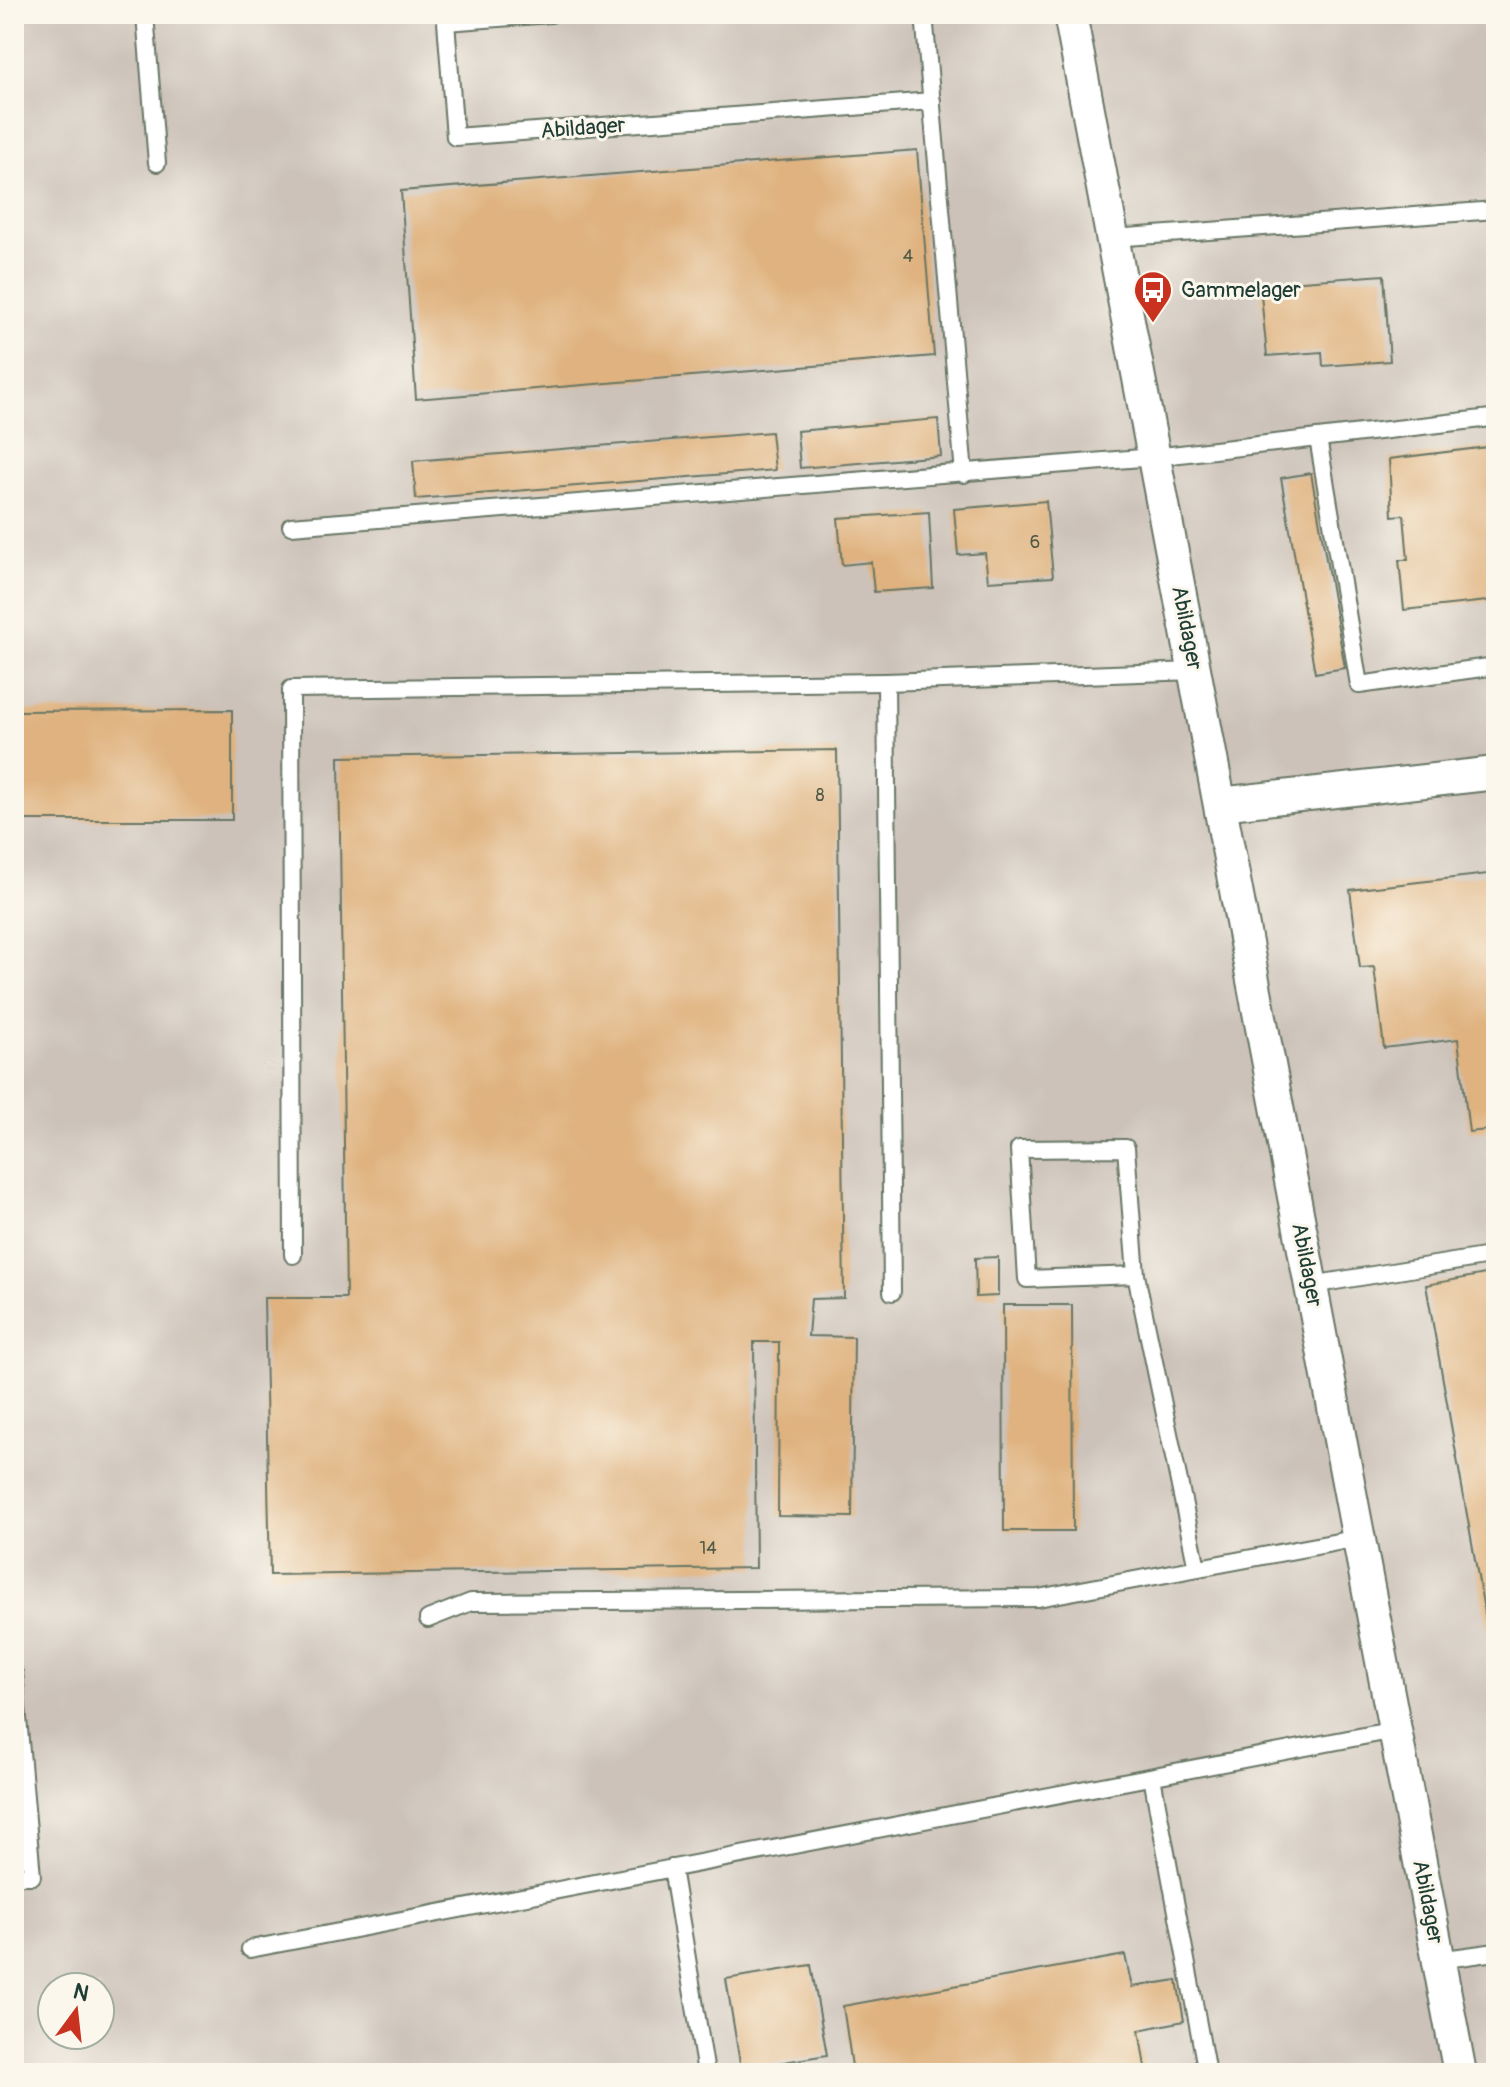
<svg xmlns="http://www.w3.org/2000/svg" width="1510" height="2087" viewBox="0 0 1510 2087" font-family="Pangolin,sans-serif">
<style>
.industrial{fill:#ccc2b9;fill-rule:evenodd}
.building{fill:#dfb27f}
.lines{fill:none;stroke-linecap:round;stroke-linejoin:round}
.lane-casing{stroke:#687665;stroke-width:20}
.street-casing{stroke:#687665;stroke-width:36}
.lane{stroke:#fff;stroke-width:16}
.street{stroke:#fff;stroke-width:32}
.labels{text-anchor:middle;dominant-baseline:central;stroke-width:6;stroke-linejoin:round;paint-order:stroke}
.number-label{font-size:18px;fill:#4f5a47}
.street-label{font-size:22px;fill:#1f3d34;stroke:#fbf7ec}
.poi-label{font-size:22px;fill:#1f3d34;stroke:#fbf7ec;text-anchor:start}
</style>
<rect width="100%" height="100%" fill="#fbf7ec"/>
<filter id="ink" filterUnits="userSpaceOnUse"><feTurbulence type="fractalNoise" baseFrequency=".0125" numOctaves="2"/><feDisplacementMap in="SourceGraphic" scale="16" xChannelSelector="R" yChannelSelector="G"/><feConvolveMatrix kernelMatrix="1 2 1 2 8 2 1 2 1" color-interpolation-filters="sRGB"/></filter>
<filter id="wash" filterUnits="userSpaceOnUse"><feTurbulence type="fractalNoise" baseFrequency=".006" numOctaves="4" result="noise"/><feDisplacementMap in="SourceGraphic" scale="32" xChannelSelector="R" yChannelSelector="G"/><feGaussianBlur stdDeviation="1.8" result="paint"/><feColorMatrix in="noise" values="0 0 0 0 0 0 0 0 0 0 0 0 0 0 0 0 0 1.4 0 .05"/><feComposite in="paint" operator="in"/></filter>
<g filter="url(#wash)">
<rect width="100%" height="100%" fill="#f1e0c1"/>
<path class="industrial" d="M 14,14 L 1496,14 L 1496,2073 L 14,2073 ZM 52,1987 L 100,1987 L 100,2035 L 52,2035 Z"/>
<g id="blocks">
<g class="building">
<path d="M 917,150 L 934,356 L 416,399 L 401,191 Z"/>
<path d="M 1384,275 L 1390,361 L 1323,366 L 1322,352 L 1267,356 L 1260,284 Z"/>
<path d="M 938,419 L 941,456 L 800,468 L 797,431 Z"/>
<path d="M 771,432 L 775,470 L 416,499 L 413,461 Z"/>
<path d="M 1496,446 L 1496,600 L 1404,610 L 1399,560 L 1408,560 L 1404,515 L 1392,516 L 1389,459 Z"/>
<path d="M 1311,473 L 1345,668 L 1315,673 L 1281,478 Z"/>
<path d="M 1046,501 L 1053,577 L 988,581 L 985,553 L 958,555 L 954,509 Z"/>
<path d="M 929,512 L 933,588 L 874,592 L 871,562 L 842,565 L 838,518 Z"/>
<path d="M 232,710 L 232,820 L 14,820 L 14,711 Z"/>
<path d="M 837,750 L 844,1298 L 811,1299 L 808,1336 L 854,1337 L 852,1517 L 778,1516 L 779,1342 L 754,1342 L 756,1568 L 270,1575 L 264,1298 L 346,1298 L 339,757 Z"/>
<path d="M 1496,873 L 1496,1129 L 1469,1132 L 1458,1039 L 1384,1048 L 1374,967 L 1360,968 L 1350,890 Z"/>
<path d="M 998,1257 L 998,1296 L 976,1297 L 975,1258 Z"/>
<path d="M 1496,1272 L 1496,1666 L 1494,1666 L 1426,1285 Z"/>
<path d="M 1003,1305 L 1072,1305 L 1073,1531 L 1004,1531 Z"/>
<path d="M 1125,1955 L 1132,1987 L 1177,1980 L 1184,2021 L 1139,2030 L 1146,2073 L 853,2073 L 843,2006 Z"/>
<path d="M 811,1965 L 827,2055 L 741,2069 L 726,1979 Z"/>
</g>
</g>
</g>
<g filter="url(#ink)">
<use href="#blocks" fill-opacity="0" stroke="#687665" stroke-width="2"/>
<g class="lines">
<g class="lane-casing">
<g id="lane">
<path d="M 145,14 L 157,163"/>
<path d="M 551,14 L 446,22 L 455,137 L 932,101"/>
<path d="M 924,14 L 964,474"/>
<path d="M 1113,238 L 1496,210"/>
<path d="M 1318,438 L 1359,685 L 1496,666"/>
<path d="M 291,526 L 1154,457 L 1491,418"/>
<path d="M 293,1255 L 291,689 L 886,682"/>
<path d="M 1136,1275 L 1027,1279 L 1019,1149 L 1126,1148 L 1136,1275 L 1197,1568"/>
<path d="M 1311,1285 L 1496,1255"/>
<path d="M 892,1292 L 886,682 L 1195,671"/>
<path d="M 428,1619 L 471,1602 L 1038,1598 L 1359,1538"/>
<path d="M 14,1673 L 32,1876 L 14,1876"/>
<path d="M 1152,1777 L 1207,2073"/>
<path d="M 672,1868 L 706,2073"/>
<path d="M 250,1949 L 1395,1730"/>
<path d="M 1438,1960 L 1496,1952"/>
</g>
</g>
<g class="street-casing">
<g id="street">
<path d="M 1070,14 L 1460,2073"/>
<path d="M 1220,804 L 1496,773"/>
</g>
</g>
<use href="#lane" class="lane"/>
<use href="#street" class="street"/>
</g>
</g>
<defs>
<g id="bus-pin" transform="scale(2)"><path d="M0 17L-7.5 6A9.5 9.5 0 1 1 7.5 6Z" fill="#c8321e" stroke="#fbf7ec"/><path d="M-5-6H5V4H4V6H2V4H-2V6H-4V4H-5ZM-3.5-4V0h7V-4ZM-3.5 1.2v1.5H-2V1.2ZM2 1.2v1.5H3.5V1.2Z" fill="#fff"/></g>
</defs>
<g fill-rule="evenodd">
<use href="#bus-pin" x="1153" y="290"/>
</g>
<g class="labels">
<g class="number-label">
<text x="908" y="256">4</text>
<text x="1035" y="542">6</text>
<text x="820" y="795">8</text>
<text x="708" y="1548">14</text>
</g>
<g class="street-label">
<text transform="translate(583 128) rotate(-4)">Abildager</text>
<text transform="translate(1187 628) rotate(79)">Abildager</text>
<text transform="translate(1307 1265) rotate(79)">Abildager</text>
<text transform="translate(1428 1902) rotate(79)">Abildager</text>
</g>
<g class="poi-label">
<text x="1181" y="290">Gammelager</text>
</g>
</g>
<rect width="1510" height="2087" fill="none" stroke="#fbf7ec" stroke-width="48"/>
<g transform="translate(76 2011) rotate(15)"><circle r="38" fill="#fbf7ec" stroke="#a3ada2" stroke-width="2"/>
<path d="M0-6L14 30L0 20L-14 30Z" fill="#c8321e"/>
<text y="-12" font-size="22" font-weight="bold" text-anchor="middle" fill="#1f3d34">N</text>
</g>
</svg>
